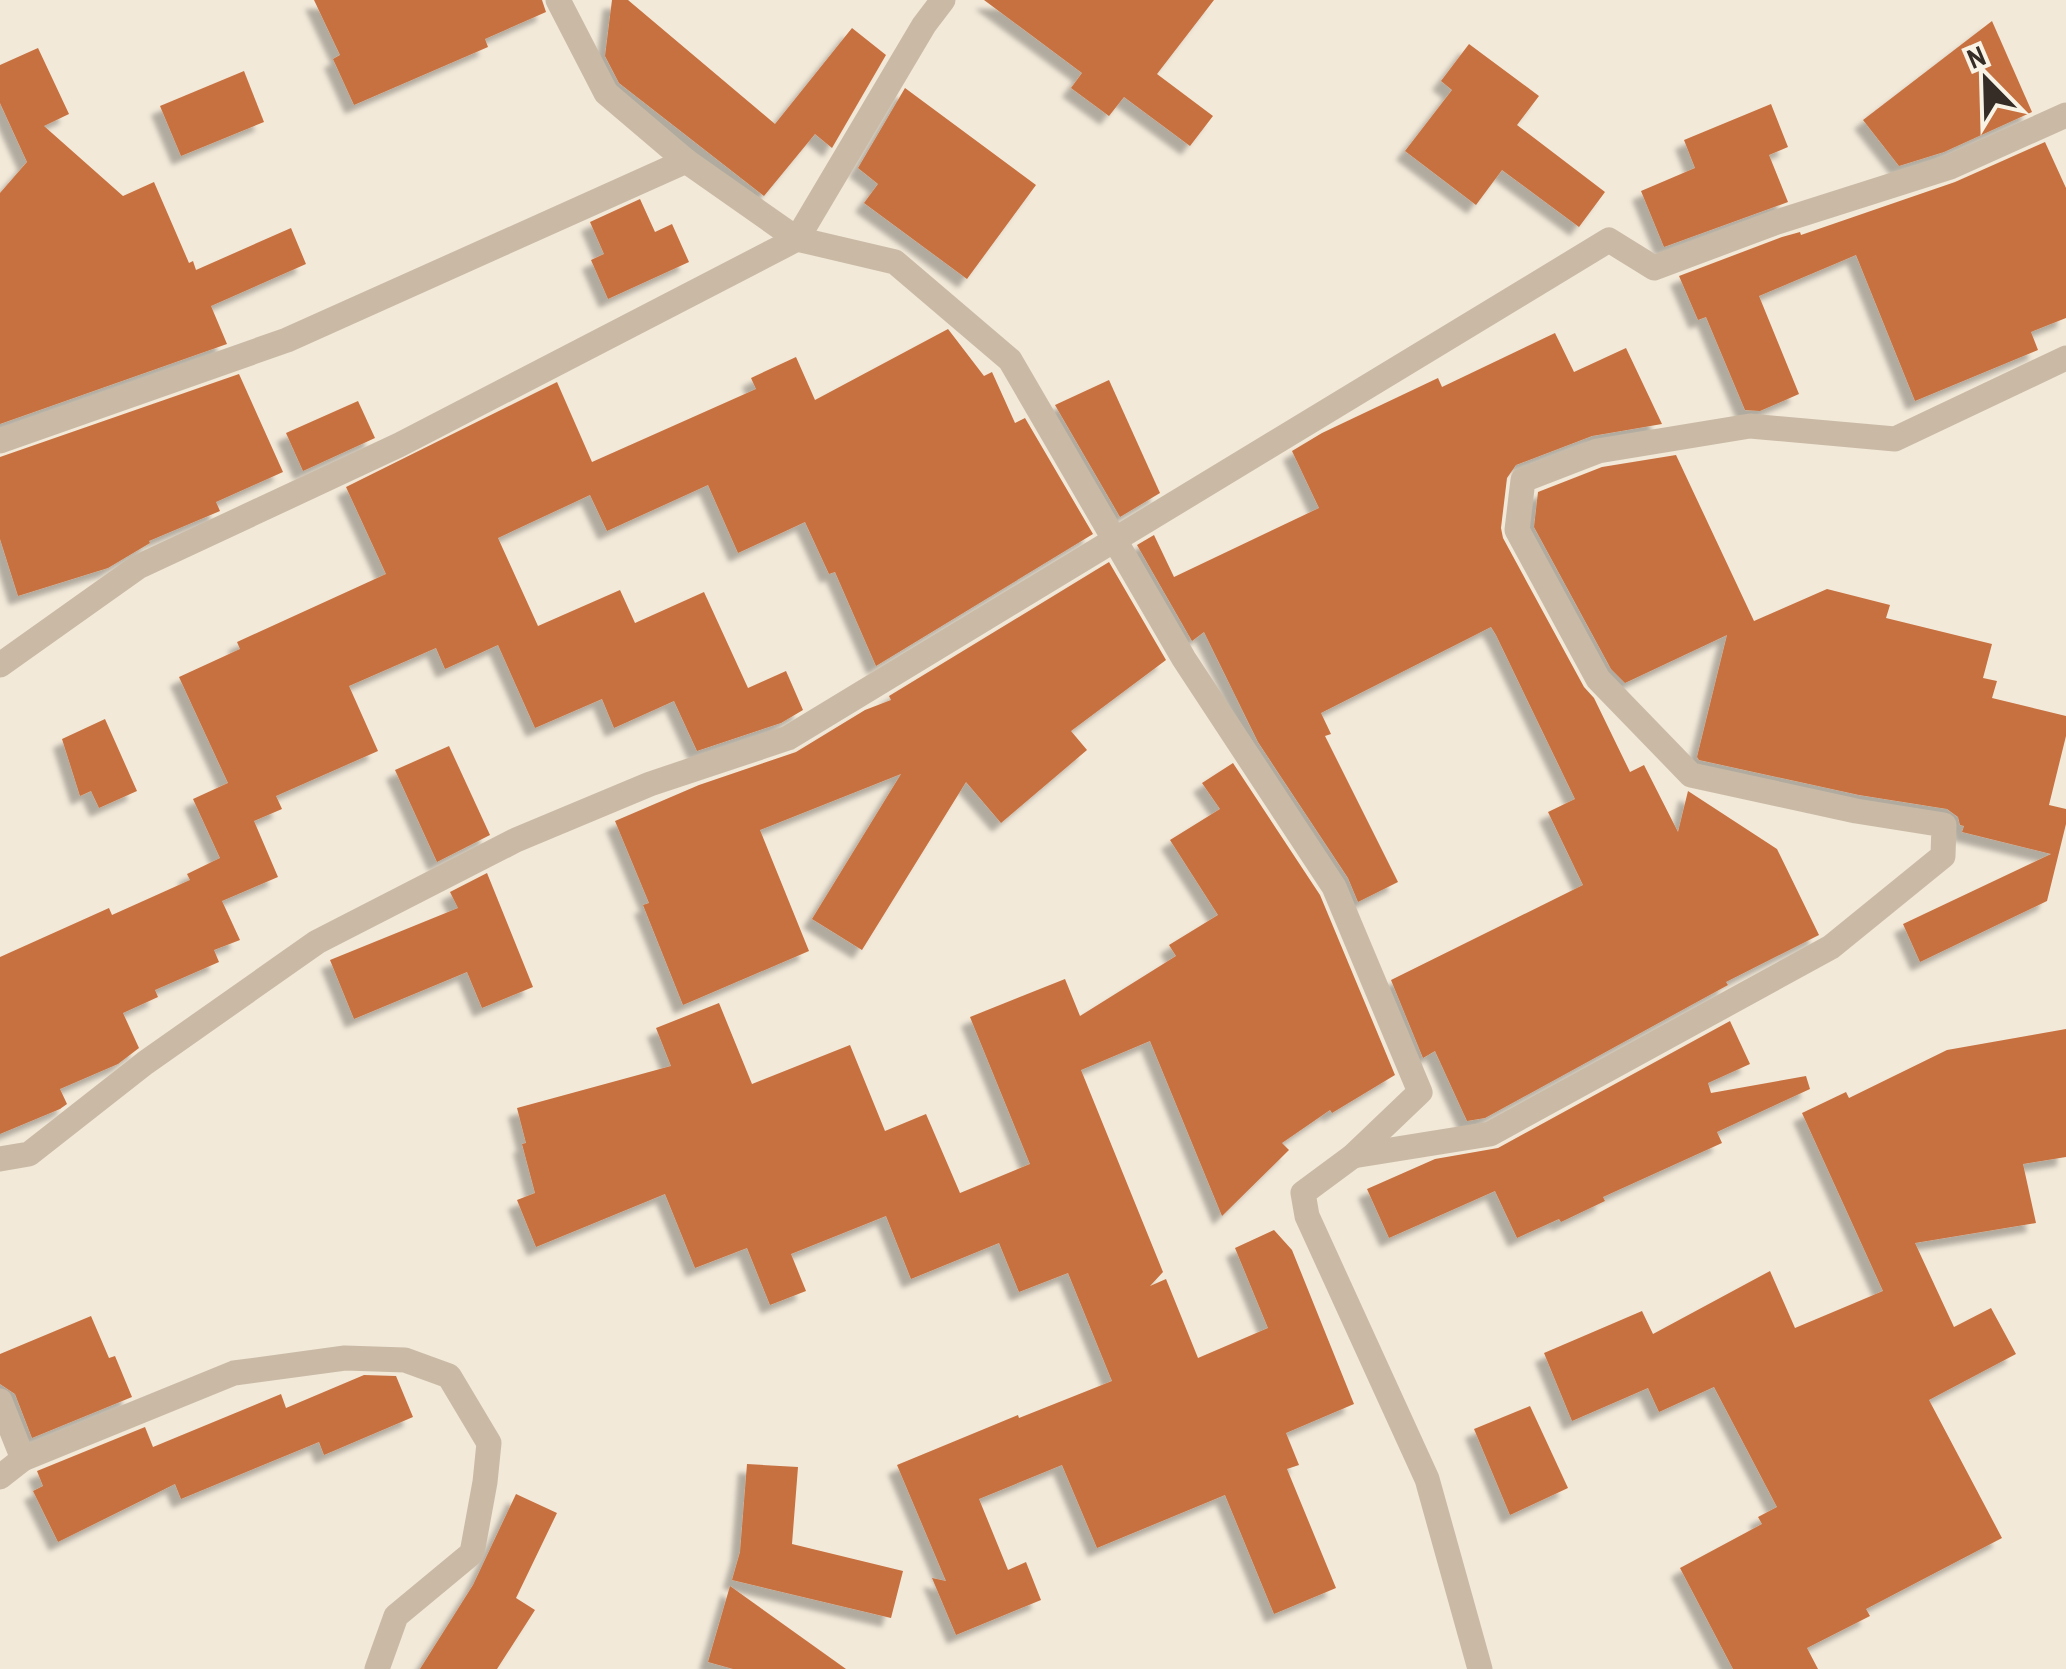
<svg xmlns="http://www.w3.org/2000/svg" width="2066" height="1669" viewBox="0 0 2066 1669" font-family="'Archivo Narrow',sans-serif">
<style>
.building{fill:#c87141;filter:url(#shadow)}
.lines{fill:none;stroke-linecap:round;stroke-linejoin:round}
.minor{stroke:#cabaa5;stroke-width:25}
</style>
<defs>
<filter id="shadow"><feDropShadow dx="-9" dy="9" stdDeviation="2.5" flood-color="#0004"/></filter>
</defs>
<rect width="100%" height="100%" fill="#f2e9d9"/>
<g class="building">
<path d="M 314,0 L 542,0 L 546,12 L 485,39 L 488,47 L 354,105 L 333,59 L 340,55 Z"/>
<path d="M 612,0 L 628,0 L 775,124 L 852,28 L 886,55 L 832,148 L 815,134 L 764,196 L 619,83 L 605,56 Z"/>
<path d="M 984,0 L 1214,0 L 1157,74 L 1213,116 L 1190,146 L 1124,97 L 1109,116 L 1071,88 L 1082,73 Z"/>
<path d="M 1992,21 L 2032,112 L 1944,152 L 1899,166 L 1863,120 Z"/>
<path d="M 1469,44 L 1539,96 L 1517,125 L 1605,192 L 1579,227 L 1502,170 L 1476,205 L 1405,151 L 1452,90 L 1441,81 Z"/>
<path d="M 38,48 L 69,114 L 44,126 L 123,196 L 154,182 L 189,263 L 193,261 L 196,270 L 291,228 L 306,264 L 211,306 L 227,344 L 0,424 L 0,193 L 27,162 L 0,103 L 0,65 Z"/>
<path d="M 244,71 L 264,122 L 181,156 L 160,106 Z"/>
<path d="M 905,88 L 1036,185 L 967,279 L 864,203 L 878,184 L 858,168 Z"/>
<path d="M 1771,104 L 1788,147 L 1769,155 L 1788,202 L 1664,247 L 1641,191 L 1695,168 L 1684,140 Z"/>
<path d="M 2045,142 L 2066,188 L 2066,318 L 2031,332 L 2038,350 L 1915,401 L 1856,255 L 1759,296 L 1799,394 L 1760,411 L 1745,410 L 1706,317 L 1698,320 L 1679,276 L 1782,237 L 1800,232 L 1801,235 L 1955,182 Z"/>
<path d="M 640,199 L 655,232 L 672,224 L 689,262 L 608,299 L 591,260 L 604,254 L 590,222 Z"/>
<path d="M 948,329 L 984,376 L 992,372 L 1015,423 L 1025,418 L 1093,534 L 876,666 L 835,572 L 829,574 L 805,522 L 738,553 L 708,485 L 607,531 L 590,495 L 498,538 L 538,626 L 620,590 L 635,623 L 704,592 L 748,688 L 786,671 L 803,710 L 781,723 L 697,751 L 674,701 L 614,728 L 602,699 L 535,728 L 498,645 L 445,669 L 436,648 L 349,686 L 378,751 L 276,796 L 282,809 L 254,821 L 278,877 L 222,901 L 240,940 L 214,950 L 219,962 L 155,990 L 158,997 L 123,1013 L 139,1048 L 118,1064 L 60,1089 L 67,1104 L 60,1109 L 0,1134 L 0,957 L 109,908 L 112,915 L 190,880 L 187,874 L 220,858 L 193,799 L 228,783 L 179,677 L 240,649 L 237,642 L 386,574 L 346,487 L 557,382 L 592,462 L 756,389 L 751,378 L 796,357 L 815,400 Z"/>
<path d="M 1555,333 L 1574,372 L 1626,348 L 1662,424 L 1592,436 L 1516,465 L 1507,478 L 1501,528 L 1503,538 L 1584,687 L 1594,698 L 1630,772 L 1644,765 L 1678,832 L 1688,791 L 1777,849 L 1819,935 L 1726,982 L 1728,985 L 1485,1118 L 1467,1121 L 1435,1051 L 1423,1058 L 1391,980 L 1583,885 L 1548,812 L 1575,799 L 1496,635 L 1491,627 L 1321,713 L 1331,734 L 1325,736 L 1398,882 L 1358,902 L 1348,878 L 1258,742 L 1204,632 L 1192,641 L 1137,545 L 1154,535 L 1174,577 L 1319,508 L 1292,451 L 1322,433 L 1438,378 L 1442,387 Z"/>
<path d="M 239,374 L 283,472 L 216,502 L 220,511 L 149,541 L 150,543 L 108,568 L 18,596 L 0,539 L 0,457 Z"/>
<path d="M 1109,380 L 1160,493 L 1120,517 L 1055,405 Z"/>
<path d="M 358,401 L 375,438 L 303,471 L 286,433 Z"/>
<path d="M 1676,455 L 1754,621 L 1827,589 L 1890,605 L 1886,618 L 1992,644 L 1983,678 L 1997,681 L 1992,698 L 2066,716 L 2066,736 L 2049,805 L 2066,809 L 2066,824 L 2047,901 L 1920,962 L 1903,924 L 2051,854 L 1962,832 L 1964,826 L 1960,825 L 1958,817 L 1947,809 L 1859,795 L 1699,760 L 1697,757 L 1727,635 L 1625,683 L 1611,669 L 1534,527 L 1538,492 L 1602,467 Z"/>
<path d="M 1109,562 L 1166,660 L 1071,731 L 1087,750 L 1001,823 L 966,782 L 862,950 L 812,919 L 901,774 L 760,830 L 809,951 L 683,1005 L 643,905 L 649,903 L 615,821 L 699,785 L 796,752 L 865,710 L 891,700 L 889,696 Z"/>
<path d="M 105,719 L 137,791 L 99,808 L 91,791 L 80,796 L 62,739 Z"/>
<path d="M 449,746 L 490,835 L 437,862 L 395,770 Z"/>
<path d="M 1233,763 L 1320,895 L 1395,1075 L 1332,1113 L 1330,1110 L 1282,1143 L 1289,1150 L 1222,1216 L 1150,1041 L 1081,1070 L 1163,1272 L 1150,1286 L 1166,1279 L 1198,1358 L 1268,1328 L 1235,1248 L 1274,1230 L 1292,1250 L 1354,1404 L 1286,1433 L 1299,1465 L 1287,1469 L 1336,1588 L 1274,1614 L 1225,1495 L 1097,1548 L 1062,1465 L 979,1499 L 1008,1570 L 1026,1562 L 1041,1600 L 956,1635 L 932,1578 L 946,1581 L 897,1465 L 1018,1415 L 1019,1418 L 1112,1381 L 1068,1273 L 1019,1292 L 999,1243 L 911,1279 L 886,1216 L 791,1254 L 806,1291 L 770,1305 L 747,1248 L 695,1268 L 665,1194 L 536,1247 L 517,1200 L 535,1193 L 522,1144 L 526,1143 L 517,1108 L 671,1066 L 656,1028 L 719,1003 L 752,1084 L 850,1045 L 885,1131 L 926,1114 L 960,1193 L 1030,1164 L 970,1017 L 1065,979 L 1080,1016 L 1176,956 L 1169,945 L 1218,915 L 1170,840 L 1220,809 L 1202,783 Z"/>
<path d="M 487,873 L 533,987 L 482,1008 L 467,972 L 354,1019 L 330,960 L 458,908 L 450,892 Z"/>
<path d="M 1730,1021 L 1750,1064 L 1708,1083 L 1711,1093 L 1806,1076 L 1810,1089 L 1717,1132 L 1722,1143 L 1603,1197 L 1605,1201 L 1561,1222 L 1559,1219 L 1517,1238 L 1495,1191 L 1389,1238 L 1367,1189 L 1435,1159 L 1498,1148 Z"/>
<path d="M 2066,1029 L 2066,1157 L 2023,1164 L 2036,1223 L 1915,1243 L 1954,1327 L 1991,1308 L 2016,1354 L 1929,1400 L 2002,1538 L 1866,1609 L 1870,1616 L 1807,1648 L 1818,1669 L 1733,1669 L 1680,1568 L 1762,1524 L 1758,1517 L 1777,1507 L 1714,1387 L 1659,1412 L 1648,1388 L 1572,1421 L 1544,1353 L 1642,1311 L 1653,1334 L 1770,1271 L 1795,1328 L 1883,1291 L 1802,1113 L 1846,1092 L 1849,1098 L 1947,1050 Z"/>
<path d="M 91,1316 L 109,1358 L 115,1356 L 132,1397 L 32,1438 L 15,1394 L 0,1384 L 0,1354 Z"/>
<path d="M 364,1375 L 396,1376 L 413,1417 L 324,1455 L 319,1442 L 181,1499 L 175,1484 L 58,1542 L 33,1491 L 43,1486 L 37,1471 L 145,1427 L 153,1447 L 281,1394 L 286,1408 Z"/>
<path d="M 1530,1406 L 1568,1488 L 1510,1515 L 1474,1429 Z"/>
<path d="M 747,1464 L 798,1467 L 792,1544 L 903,1571 L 891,1618 L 732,1580 L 740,1552 Z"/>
<path d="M 516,1494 L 557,1513 L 516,1598 L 535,1610 L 497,1669 L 420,1669 L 473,1585 Z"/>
<path d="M 730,1586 L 846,1669 L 733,1669 L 708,1662 Z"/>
</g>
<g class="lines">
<g class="minor">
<path d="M 558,0 L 606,93 L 686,161 L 797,239 L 895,262 L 1010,360 L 1184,659 L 1334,887 L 1420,1092 L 1353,1156 L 1303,1193 L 1307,1216 L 1427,1479 L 1480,1669"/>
<path d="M 0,441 L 287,340 L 686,161"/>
<path d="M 0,665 L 138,567 L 399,445 L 797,239 L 924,25 L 943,0"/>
<path d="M 1353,1156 L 1490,1134 L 1831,947 L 1943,856 L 1944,825 L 1856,811 L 1691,775 L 1598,679 L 1517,530 L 1523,480 L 1598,451 L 1750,426 L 1895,439 L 2066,358"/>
<path d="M 0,1159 L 29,1154 L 145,1063 L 317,942 L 516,840 L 650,784 L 788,738 L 1609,240 L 1654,268 L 1777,222 L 1950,167 L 2066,115"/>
<path d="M 0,1401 L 23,1459"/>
<path d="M 0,1477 L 23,1459 L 234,1373 L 345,1358 L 405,1360 L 449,1376 L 489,1443 L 485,1482 L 472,1553 L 396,1616 L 377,1669"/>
</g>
</g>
<g transform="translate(1986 80) rotate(337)" stroke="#f9f3e5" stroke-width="8" paint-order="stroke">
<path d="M0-8L18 38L0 25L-18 38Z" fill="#352d26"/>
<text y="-15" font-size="28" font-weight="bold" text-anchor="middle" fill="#352d26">N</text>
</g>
</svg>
